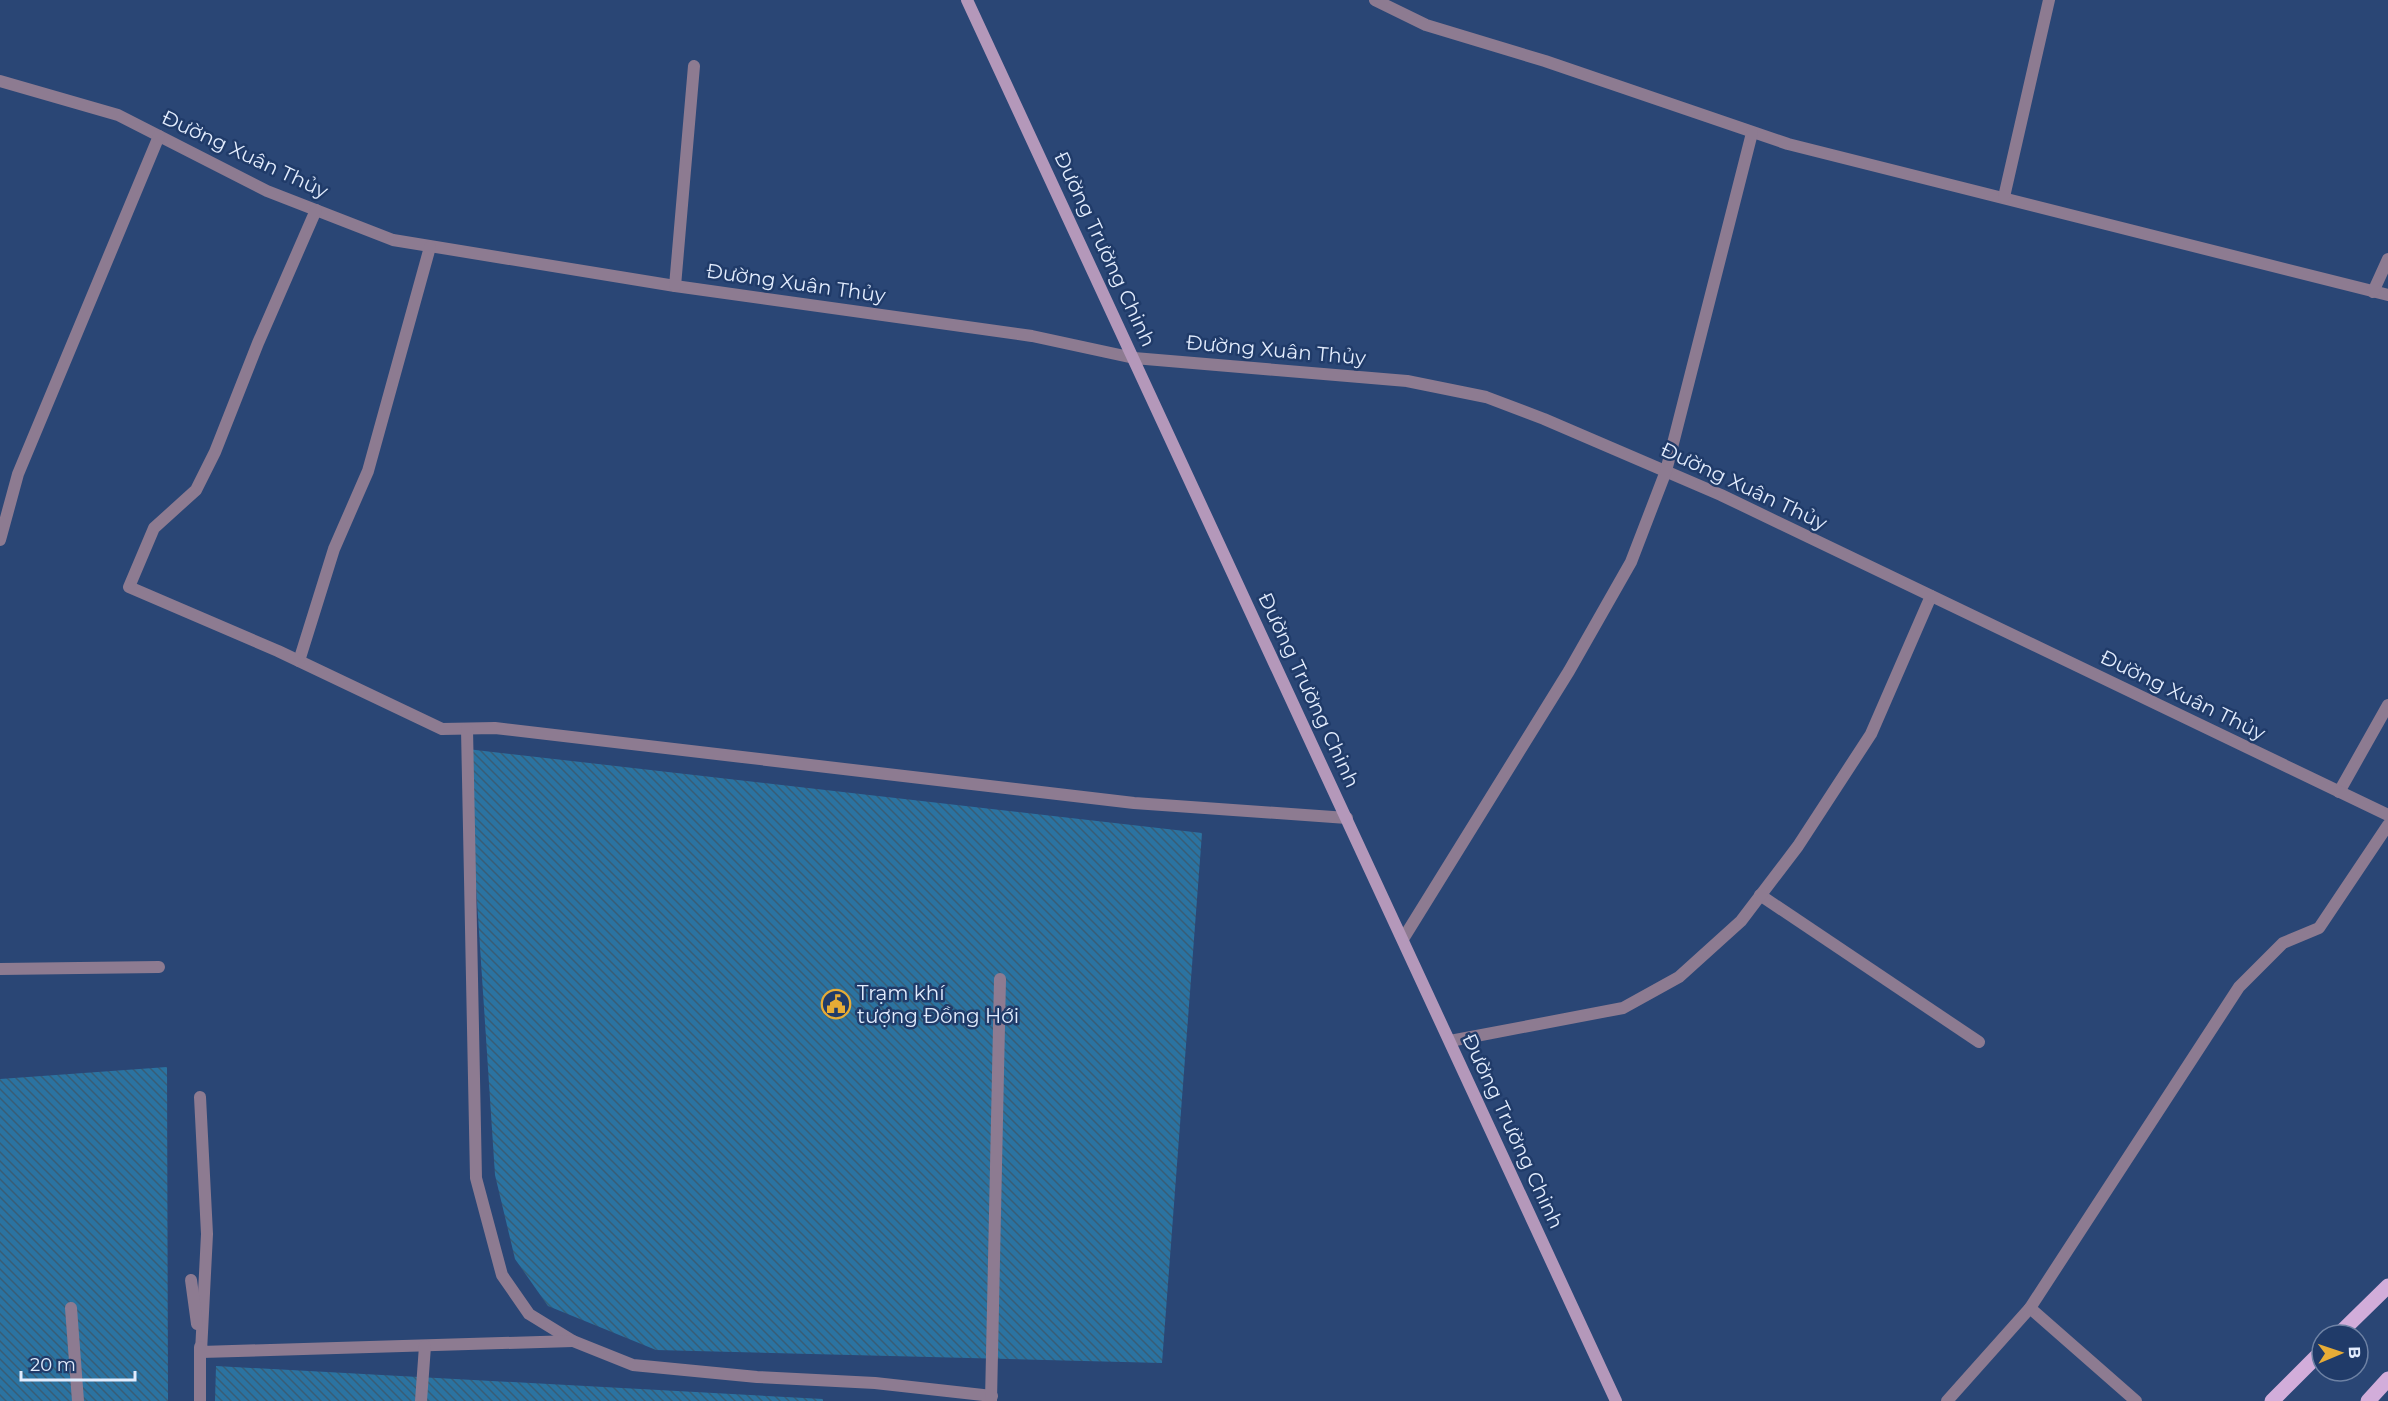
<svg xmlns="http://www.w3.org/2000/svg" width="2388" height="1401" viewBox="0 0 2388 1401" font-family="Montserrat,sans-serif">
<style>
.building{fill:url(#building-back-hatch)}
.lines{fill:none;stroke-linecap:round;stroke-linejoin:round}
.lane{stroke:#8d7b91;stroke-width:12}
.street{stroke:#8d7b91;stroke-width:12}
.secondary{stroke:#b498ba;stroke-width:12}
.primary{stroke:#d2adda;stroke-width:15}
.labels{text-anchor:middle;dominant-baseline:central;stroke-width:5;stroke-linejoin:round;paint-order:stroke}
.street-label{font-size:20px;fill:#e2ecfd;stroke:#203b69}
.poi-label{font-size:20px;fill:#e2ecfd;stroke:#203b69;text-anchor:start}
</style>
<defs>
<pattern id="building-back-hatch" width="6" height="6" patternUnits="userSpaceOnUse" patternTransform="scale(1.5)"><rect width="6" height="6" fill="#2b73a1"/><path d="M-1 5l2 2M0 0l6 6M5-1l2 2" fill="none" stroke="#385d76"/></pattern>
</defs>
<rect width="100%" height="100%" fill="#2a4675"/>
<g class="building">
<path d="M 467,749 L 1202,833 L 1162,1363 L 656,1350 L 548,1306 L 515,1259 L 495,1175 Z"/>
<path d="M 167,1067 L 168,1401 L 0,1401 L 0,1079 Z"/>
<path d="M 216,1366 L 823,1399 L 823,1401 L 215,1401 Z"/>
</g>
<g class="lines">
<g class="lane">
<path d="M 2339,792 L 2388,705"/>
<path d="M 1760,895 L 1979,1042"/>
<path d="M 1450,1041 L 1623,1008 L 1679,977 L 1741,921 L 1798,846 L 1871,734 L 1931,596"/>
<path d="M 71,1308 L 78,1401"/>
<path d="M 2030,1308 L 2136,1401"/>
<path d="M 1947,1401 L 2030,1308 L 2239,987 L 2283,943 L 2319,928 L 2388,825"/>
</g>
<g class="street">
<path d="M 1375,0 L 1426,25 L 1545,61 L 1788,144 L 2388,295"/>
<path d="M 0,81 L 118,115 L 267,191 L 393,240 L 675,286 L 1032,336 L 1134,358 L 1407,381 L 1486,397 L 1544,419 L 1721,495 L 2388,815"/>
<path d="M 2004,197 L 2049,0"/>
<path d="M 316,210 L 258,343 L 215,452 L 196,490 L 154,528 L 129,587 L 278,651 L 442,729 L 495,728 L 1134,803 L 1347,818"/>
<path d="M 675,286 L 694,66"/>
<path d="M 2373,292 L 2388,259"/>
<path d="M 0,540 L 18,474 L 159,136"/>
<path d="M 299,661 L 334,549 L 368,471 L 430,247"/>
<path d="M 467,729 L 476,1178 L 502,1275 L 529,1314 L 573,1341 L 633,1365 L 757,1377 L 875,1383 L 992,1396"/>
<path d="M 1403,939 L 1569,671 L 1631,562 L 1666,471 L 1752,133"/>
<path d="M 0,969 L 159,967"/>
<path d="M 200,1097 L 207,1234 L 201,1352 L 573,1341"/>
<path d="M 191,1280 L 197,1324"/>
<path d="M 200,1401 L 200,1347"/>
<path d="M 421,1401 L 425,1346"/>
<path d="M 991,1401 L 1000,979"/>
</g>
<path class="secondary" d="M 967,0 L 1616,1401"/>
<g class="primary">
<path d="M 2338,1335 L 2388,1286"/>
<path d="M 2272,1401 L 2322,1351"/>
<path d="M 2368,1401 L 2388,1379"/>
</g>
</g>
<defs>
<g id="civic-ring" transform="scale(1.5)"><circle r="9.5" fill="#203b69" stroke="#e7ac36" stroke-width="1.5"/><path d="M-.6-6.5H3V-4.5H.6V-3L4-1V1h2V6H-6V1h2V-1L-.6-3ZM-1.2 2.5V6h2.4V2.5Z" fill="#e7ac36"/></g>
</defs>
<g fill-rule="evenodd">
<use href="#civic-ring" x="836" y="1004"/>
</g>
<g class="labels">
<g class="street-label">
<text transform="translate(245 154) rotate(25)">Đường Xuân Thủy</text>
<text transform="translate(1105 249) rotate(65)">Đường Trường Chinh</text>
<text transform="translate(796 283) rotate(8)">Đường Xuân Thủy</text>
<text transform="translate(1276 350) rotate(5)">Đường Xuân Thủy</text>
<text transform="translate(1744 486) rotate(25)">Đường Xuân Thủy</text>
<text transform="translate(1309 690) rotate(65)">Đường Trường Chinh</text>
<text transform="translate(2183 695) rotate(26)">Đường Xuân Thủy</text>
<text transform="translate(1513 1131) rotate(65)">Đường Trường Chinh</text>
</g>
<g class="poi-label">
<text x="857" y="993">Trạm khí<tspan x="857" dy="23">tượng Đồng Hới</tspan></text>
</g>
</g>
<g transform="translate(2340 1353) rotate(88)"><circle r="28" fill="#203b69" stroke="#6e82a4" stroke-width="1.5"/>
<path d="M0-4.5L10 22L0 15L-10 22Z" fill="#e7ac36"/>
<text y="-9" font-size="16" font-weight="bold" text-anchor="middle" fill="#e2ecfd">B</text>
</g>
<path d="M21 1371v9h114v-9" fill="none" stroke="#e2ecfd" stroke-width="3"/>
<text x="30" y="1371" font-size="18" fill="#e2ecfd" stroke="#203b69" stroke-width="4.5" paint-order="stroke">20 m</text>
</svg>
